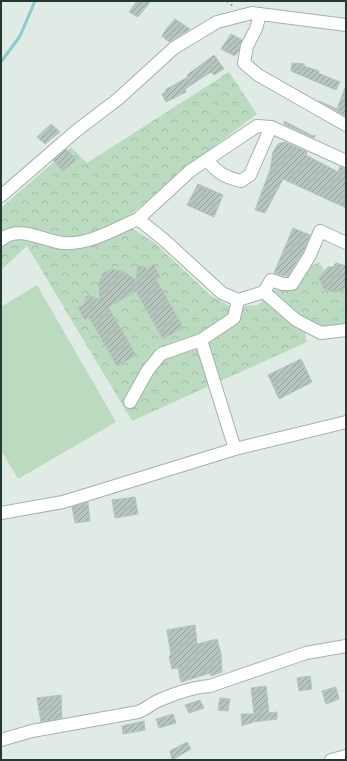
<svg xmlns="http://www.w3.org/2000/svg" width="347" height="761" viewBox="0 0 347 761" font-family="'Asap Condensed',sans-serif">
<style>
.forest{fill:url(#forest-crowns)}
.garden{fill:#badbc0}
.lines{fill:none;stroke-linecap:round;stroke-linejoin:round}
.stream{stroke:#8bcace;stroke-width:3}
.building{fill:url(#building-hatch);stroke:#b4c4bc}
.minor-casing{stroke:#a4b2ac;stroke-width:14}
.path{stroke:#83ad9c;stroke-width:2;stroke-dasharray:2 3;stroke-linecap:butt}
.minor{stroke:#fff;stroke-width:12}
</style>
<defs>
<pattern id="forest-crowns" width="20" height="18" patternUnits="userSpaceOnUse"><rect width="20" height="18" fill="#badbc0"/><path d="M2 6a3 3 0 1 1 6 0M12 15a3 3 0 1 1 6 0" fill="none" stroke="#a0bda5"/></pattern>
<pattern id="building-hatch" width="6" height="6" patternUnits="userSpaceOnUse"><rect width="6" height="6" fill="#b6c5be"/><path d="M-1 1l2-2M0 6l6-6M5 7l2-2" fill="none" stroke="#94a19b"/></pattern>
</defs>
<rect width="100%" height="100%" fill="#e1ebe5"/>
<path class="forest" d="M 229,72 L 257,114 L 196,160 L 141,206 L 121,221 L 156,244 L 210,295 L 231,307 L 258,305 L 274,290 L 294,289 L 307,268 L 319,262 L 331,281 L 346,285 L 346,326 L 341,331 L 303,325 L 307,342 L 132,421 L 27,246 L 1,270 L 1,208 L 71,147 L 87,163 Z"/>
<path class="garden" d="M 37,285 L 116,422 L 18,479 L 1,450 L 1,307 Z"/>
<g class="lines">
<path class="stream" d="M 1,62 L 20,36 L 35,1"/>
</g>
<g class="building">
<path d="M 137,1 L 151,1 L 138,17 L 129,12 Z"/>
<path d="M 175,19 L 190,29 L 169,42 L 162,36 L 167,28 Z"/>
<path d="M 231,34 L 242,40 L 239,50 L 235,56 L 221,49 Z"/>
<path d="M 214,55 L 224,69 L 214,75 L 211,72 L 185,89 L 186,92 L 166,102 L 162,94 L 166,92 L 165,90 L 188,77 L 187,75 Z"/>
<path d="M 292,63 L 304,64 L 304,66 L 319,71 L 318,73 L 340,82 L 336,90 L 291,71 Z"/>
<path d="M 345,88 L 346,110 L 345,113 L 346,114 L 346,116 L 319,101 L 337,109 Z"/>
<path d="M 284,121 L 313,136 L 316,135 L 314,138 L 284,124 Z"/>
<path d="M 51,124 L 60,132 L 45,144 L 37,137 Z"/>
<path d="M 285,142 L 307,152 L 306,155 L 338,172 L 340,167 L 346,168 L 346,208 L 283,179 L 265,213 L 255,210 L 270,170 L 273,152 L 278,144 Z"/>
<path d="M 66,149 L 76,160 L 63,171 L 53,160 Z"/>
<path d="M 198,184 L 223,195 L 214,217 L 187,205 Z"/>
<path d="M 293,228 L 310,235 L 303,252 L 288,276 L 284,276 L 274,273 Z"/>
<path d="M 336,263 L 346,266 L 346,285 L 342,291 L 332,292 L 323,288 L 319,278 L 328,267 L 333,267 Z"/>
<path d="M 154,265 L 160,277 L 156,280 L 183,327 L 163,339 L 136,291 L 108,307 L 136,355 L 117,366 L 89,317 L 85,320 L 78,308 L 85,304 L 85,299 L 88,295 L 100,300 L 99,283 L 103,274 L 107,271 L 112,269 L 121,271 L 136,280 L 138,267 L 142,266 L 148,269 Z"/>
<path d="M 301,359 L 312,382 L 279,399 L 268,375 Z"/>
<path d="M 135,497 L 138,514 L 115,518 L 112,500 Z"/>
<path d="M 88,502 L 90,521 L 75,523 L 72,507 Z"/>
<path d="M 195,625 L 197,644 L 217,639 L 221,654 L 222,672 L 211,676 L 210,673 L 181,682 L 178,668 L 172,669 L 169,656 L 171,656 L 167,630 Z"/>
<path d="M 310,676 L 312,689 L 299,691 L 297,678 Z"/>
<path d="M 266,686 L 269,713 L 277,712 L 277,719 L 253,722 L 242,726 L 241,714 L 254,714 L 251,688 Z"/>
<path d="M 336,687 L 339,699 L 326,704 L 322,691 Z"/>
<path d="M 61,695 L 62,718 L 41,722 L 37,698 Z"/>
<path d="M 220,698 L 230,699 L 228,711 L 218,710 Z"/>
<path d="M 200,700 L 204,708 L 189,713 L 185,705 Z"/>
<path d="M 173,714 L 176,723 L 159,728 L 156,719 Z"/>
<path d="M 144,721 L 145,730 L 123,734 L 122,726 Z"/>
<path d="M 187,742 L 191,749 L 172,760 L 170,751 Z"/>
</g>
<g class="lines">
<g class="minor-casing">
<g id="minor">
<path d="M 260,14 L 256,29 L 247,46 L 244,63 L 258,75 L 346,125"/>
<path d="M 207,160 C 218,173 224,177 241,181 L 250,175 L 271,127"/>
<path d="M 346,161 L 271,127 L 257,126 L 190,171 L 138,219 L 163,239 L 222,293 L 238,300 L 264,292 L 271,280 L 283,284 L 292,284 L 310,255 L 320,231 L 346,243"/>
<path d="M 1,196 L 76,131 L 118,99 L 174,48 L 217,22 L 252,13 L 346,25"/>
<path d="M 1,240 C 18,224 44,241 63,243 C 89,245 115,229 138,219"/>
<path d="M 264,292 L 296,320 L 321,333 L 346,330"/>
<path d="M 201,340 L 235,449"/>
<path d="M 130,402 L 148,370 L 161,354 L 201,340 L 234,318 L 238,300"/>
<path d="M 1,513 L 63,502 L 235,449 L 346,422"/>
<path d="M 1,740 L 32,731 L 138,712 C 146,709 152,703 160,700 C 176,693 193,687 210,686 L 306,653 L 346,646"/>
<path d="M 331,760 L 346,756"/>
</g>
</g>
<path class="path" d="M 227,1 L 234,7"/>
<use href="#minor" class="minor"/>
</g>
<rect width="347" height="761" fill="none" stroke="#223a32" stroke-width="4"/>
</svg>
